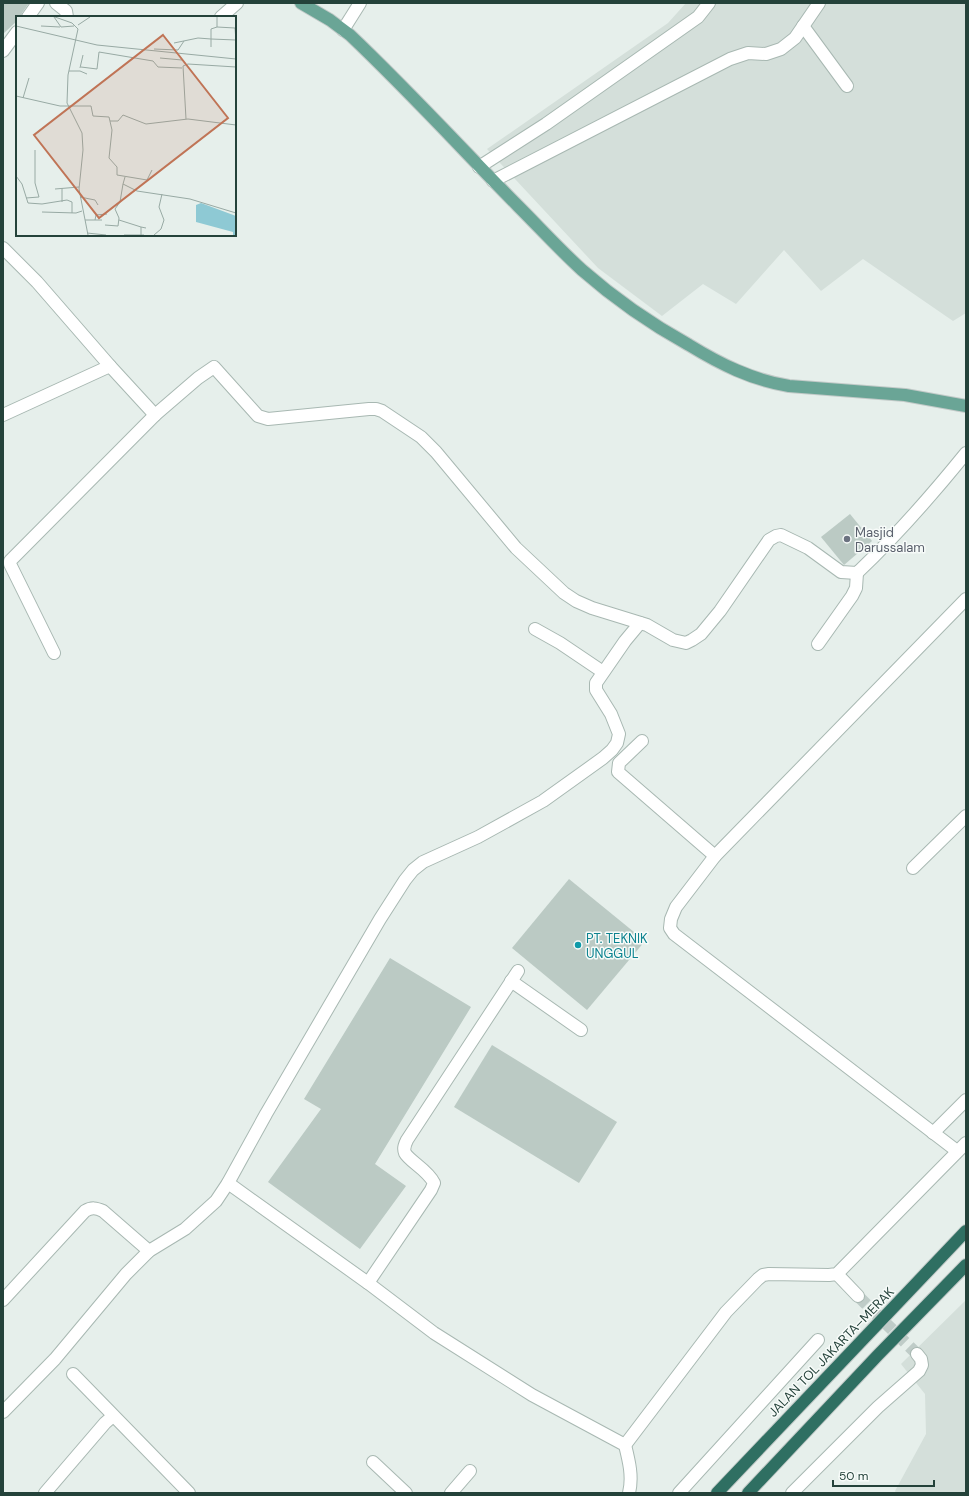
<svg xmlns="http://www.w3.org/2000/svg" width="969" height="1496" viewBox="0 0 969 1496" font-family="'DM Sans',sans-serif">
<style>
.built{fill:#d4dfda}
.building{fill:#bbcac4}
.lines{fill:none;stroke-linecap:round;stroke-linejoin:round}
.minor-tunnel{stroke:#bfccc8;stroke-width:12;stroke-dasharray:12 6;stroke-linecap:butt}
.minor-casing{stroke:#a8b8b2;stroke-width:14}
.major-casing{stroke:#c2cac8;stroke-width:14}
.highway-casing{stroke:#c2cac8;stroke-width:14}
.minor{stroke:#fff;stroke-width:12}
.major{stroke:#6aa596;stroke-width:12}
.highway{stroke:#2f6f62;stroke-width:12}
.worship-dot{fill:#6b7280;stroke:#f7fbf9;stroke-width:1.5}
.culture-dot{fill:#0f9aa8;stroke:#f7fbf9;stroke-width:1.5}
.labels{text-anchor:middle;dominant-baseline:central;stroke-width:3;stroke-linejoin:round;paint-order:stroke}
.worship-label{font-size:13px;fill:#5b616d;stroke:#f7fbf9;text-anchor:start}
.culture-label{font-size:13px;fill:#0d838f;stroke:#f7fbf9;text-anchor:start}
.street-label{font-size:13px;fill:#24423a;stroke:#f7fbf9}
.inset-road{fill:none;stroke:#98aaa4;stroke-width:1}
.view{fill:#c07456;fill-opacity:0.15;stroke:#c07456;stroke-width:2}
.inset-edge{fill:none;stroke:#24423a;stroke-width:2}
</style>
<rect width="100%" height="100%" fill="#e6efeb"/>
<g class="built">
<path d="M 686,3 L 966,3 L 966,313 L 953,321 L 863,259 L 821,291 L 784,250 L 736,304 L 703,284 L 662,316 L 598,268 L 487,149 L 668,23 Z"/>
<path d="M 966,1300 L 966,1493 L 896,1493 L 895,1491 L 926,1434 L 925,1394 L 901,1364 Z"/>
</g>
<g class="building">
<path d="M 3,3 L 29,3 L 22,13 L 21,17 L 17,17 L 17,21 L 3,34 Z"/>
<path d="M 850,514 L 872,541 L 844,565 L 821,537 Z"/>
<path d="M 569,879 L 645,941 L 587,1010 L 512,948 Z"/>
<path d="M 390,958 L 471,1007 L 375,1164 L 406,1186 L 360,1249 L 268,1182 L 321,1109 L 304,1099 Z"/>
<path d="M 492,1045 L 617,1122 L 579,1183 L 454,1107 Z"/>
</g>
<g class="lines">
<path class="minor-tunnel" d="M 858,1296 L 917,1354"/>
<g class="minor-casing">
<g id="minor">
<path d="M 56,3 L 66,11 L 67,17"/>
<path d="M 28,17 L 38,3"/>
<path d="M 221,17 L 237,3"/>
<path d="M 803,26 L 847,86"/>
<path d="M 343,30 L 360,3"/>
<path d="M 3,51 L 17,32"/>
<path d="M 479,167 L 546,124 L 698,17 L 709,3"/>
<path d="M 493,181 L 730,59 L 748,53 L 766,54 L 781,49 L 795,38 L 819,3"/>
<path d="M 3,248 L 37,282 L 110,366"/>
<path d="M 3,415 L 110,366 L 155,415"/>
<path d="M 535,629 L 560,643 L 603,672"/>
<path d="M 818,644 L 852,596 L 856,588 L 857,573"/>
<path d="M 54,653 L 10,564 L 10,561 L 155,415 L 198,378 L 214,367 L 258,416 L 268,419 L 369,409 L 376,409 L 382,411 L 421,437 L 436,452 L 516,548 L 564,593 L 576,601 L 592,608 L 647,625 L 673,640 L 686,643 L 692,640 L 701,634 L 720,611 L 769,540 L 776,536 L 781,535 L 808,548 L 841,572 L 857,573 C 896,536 932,495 966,453"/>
<path d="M 642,741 L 619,763 L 618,772 L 715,856"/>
<path d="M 913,868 L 966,816"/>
<path d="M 511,981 L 581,1030"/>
<path d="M 933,1133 L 966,1100"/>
<path d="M 957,1151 L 674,934 L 670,928 L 671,919 L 676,907 L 715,856 L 966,599"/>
<path d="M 228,1183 L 368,1283 L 434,1333 L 532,1395 L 625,1445 C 629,1461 633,1477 629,1493"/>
<path d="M 837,1274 L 858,1296"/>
<path d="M 368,1283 L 431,1190 L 434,1183 C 428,1170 409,1161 405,1153 C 403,1148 405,1144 407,1140 L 518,971"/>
<path d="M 3,1300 L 85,1211 C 92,1207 96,1208 103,1211 L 149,1251"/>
<path d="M 73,1374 L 189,1493"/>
<path d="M 3,1412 L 55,1359 L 126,1274 L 149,1251 L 185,1229 L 216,1201 L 228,1183 L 266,1114 L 380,919 L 405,880 L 413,870 L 423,862 L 478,837 L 543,801 L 603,758 L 612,750 L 617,743 L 619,734 L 611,714 L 596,690 L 596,683 L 625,641 L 640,623"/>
<path d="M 625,1445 L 726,1312 L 758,1279 L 763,1275 L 769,1274 L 829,1275 L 837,1274 L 966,1143"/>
<path d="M 373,1462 L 406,1493"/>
<path d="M 45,1493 L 105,1423 L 113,1416"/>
<path d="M 451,1493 L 470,1471"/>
<path d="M 679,1493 L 818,1340"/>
<path d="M 792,1493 L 878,1407 L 919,1371 L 922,1365 L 921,1359 L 917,1354"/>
</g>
</g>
<g class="major-casing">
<path id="major" d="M 301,3 L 330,20 L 350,35 C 408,90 462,149 518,206 C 539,227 560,250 582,270 C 615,299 651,324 689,345 C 720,364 752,380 789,386 L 905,395 L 966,406"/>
</g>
<g class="highway-casing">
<g id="highway">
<path d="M 717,1493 L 966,1231"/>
<path d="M 748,1493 L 878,1355 L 966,1265"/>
</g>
</g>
<use href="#minor" class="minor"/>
<use href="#major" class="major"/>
<use href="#highway" class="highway"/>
</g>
<circle class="worship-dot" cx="847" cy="539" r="4"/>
<circle class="culture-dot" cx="578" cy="945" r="4"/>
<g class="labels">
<g class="worship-label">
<text x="855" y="532">Masjid<tspan x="855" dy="15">Darussalam</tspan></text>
</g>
<g class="culture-label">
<text x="586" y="938">PT. TEKNIK<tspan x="586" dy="15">UNGGUL</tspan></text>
</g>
<g class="street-label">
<text transform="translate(831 1352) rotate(-46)">JALAN TOL JAKARTA–MERAK</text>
</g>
</g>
<g transform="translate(16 16)">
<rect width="220" height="220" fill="#e6efeb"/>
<path d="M 185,187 L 220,200 L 220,219 L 217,219 L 217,216 L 180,206 L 180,189 Z" fill="#8ec9d4"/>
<path class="inset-road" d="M 38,1 L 45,11 L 58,10M 39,1 L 56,7 L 62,13 L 52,59 L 51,87 L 66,117 L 67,134 L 63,173 L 72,219M 201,1 L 201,11 L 219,12 L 220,25M 62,9 L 74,1M 0,10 L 81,29 L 220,43M 25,10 L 44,11M 158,27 L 182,22 L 195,23 L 195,13 L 201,11M 195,31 L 195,23 L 220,24M 138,33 L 162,34 L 168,25M 144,42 L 166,44 L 170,48M 65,51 L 81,53 L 83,36 L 137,45 L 142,51 L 166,52M 64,52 L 67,39M 53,55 L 64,55 L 71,58M 0,80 L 44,90 L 75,90 L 77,100 L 93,101 L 96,114 L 93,142 L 101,151 L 101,159 L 131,164 L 136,154M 7,82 L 13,62M 170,103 L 167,50 L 172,48 L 220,51M 94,105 L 102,105 L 107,99 L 130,108 L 172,103 L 220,109M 0,160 L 6,168 L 12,187 L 26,188 L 51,184 L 56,186 L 56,197M 109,161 L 107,168 L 121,175 L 174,183 L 220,197M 39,173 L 63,171M 64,181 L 79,184 L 82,189M 10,182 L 23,181 L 19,167 L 19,134M 46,186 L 46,172M 26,196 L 60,197 L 66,195M 69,204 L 86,204M 79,204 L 80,199 L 91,198M 103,204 L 125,211M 89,209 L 102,210 L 103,202 L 99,193 L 104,186 L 107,168M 71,217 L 90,219M 108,219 L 128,219M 125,219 L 125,211 L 130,212M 138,219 L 145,213 L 148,204 L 143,191 L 146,178"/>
<path class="view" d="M 147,19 L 212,102 L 83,202 L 18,119 Z"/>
<rect width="220" height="220" class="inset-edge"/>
</g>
<rect width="969" height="1496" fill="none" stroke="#24423a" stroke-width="8"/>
<path d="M833 1480v6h101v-6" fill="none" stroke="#24423a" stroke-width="2"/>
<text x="839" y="1480" font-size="12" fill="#24423a" stroke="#f7fbf9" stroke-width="3" paint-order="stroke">50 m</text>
</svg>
